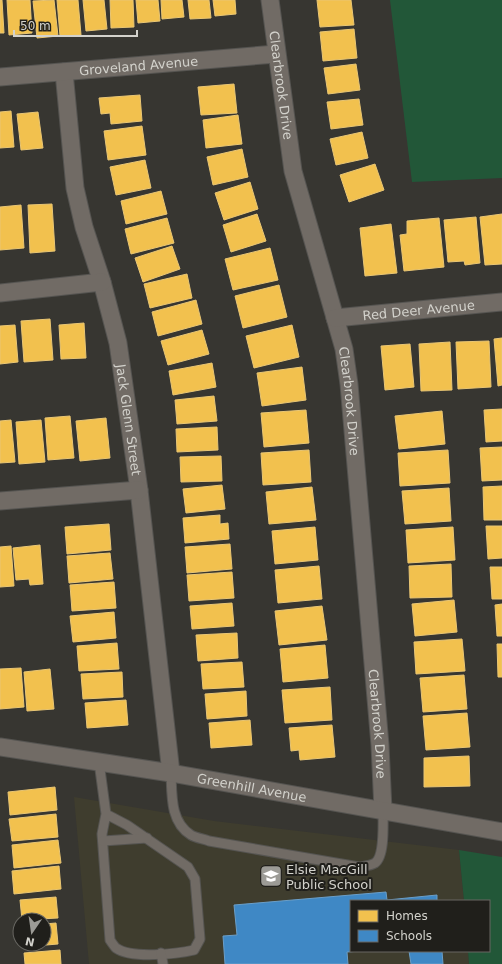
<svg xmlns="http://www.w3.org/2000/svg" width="502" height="964" viewBox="0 0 502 964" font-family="'DejaVu Sans',sans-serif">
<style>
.built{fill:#3f3d2e}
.green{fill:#225738}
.homes{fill:#f2c14e;stroke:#e9c674}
.schools{fill:#3f88c5;stroke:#6b9ec7}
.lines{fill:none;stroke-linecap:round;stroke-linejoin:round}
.service-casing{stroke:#555451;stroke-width:11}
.minor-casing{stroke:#555451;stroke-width:19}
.service{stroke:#716b65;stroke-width:9}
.minor{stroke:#716b65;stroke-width:17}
.labels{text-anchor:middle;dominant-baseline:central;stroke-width:4;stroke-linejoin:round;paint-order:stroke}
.street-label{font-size:13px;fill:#d3d2cc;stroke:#201f1b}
.poi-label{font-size:13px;fill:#d3d2cc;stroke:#201f1b;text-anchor:start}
</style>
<rect width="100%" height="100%" fill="#373631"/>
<path class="built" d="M 74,797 L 214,821 L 459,850 L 464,901 L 351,901 L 351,951 L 468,951 L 469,964 L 89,964 Z"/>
<g class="green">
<path d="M 390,0 L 502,0 L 502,178 L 412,182 Z"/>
<path d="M 459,850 L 502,857 L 502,964 L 469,964 L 468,951 L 489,951 L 489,901 L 464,901 Z"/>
</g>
<g class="homes">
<path d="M 0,0 L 2,0 L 4,33 L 0,33 Z"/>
<path d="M 7,0 L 30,0 L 32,33 L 9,35 Z"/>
<path d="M 54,0 L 58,36 L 37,38 L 33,1 Z"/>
<path d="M 57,0 L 78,0 L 81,35 L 60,36 Z"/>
<path d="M 83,0 L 104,0 L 107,29 L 86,31 Z"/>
<path d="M 110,0 L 133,0 L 134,27 L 111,28 Z"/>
<path d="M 136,0 L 158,0 L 160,21 L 138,23 Z"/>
<path d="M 161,0 L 182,0 L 184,17 L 162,19 Z"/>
<path d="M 188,0 L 209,0 L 211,18 L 190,19 Z"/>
<path d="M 213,0 L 235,0 L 236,14 L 215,16 Z"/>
<path d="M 317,0 L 351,0 L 354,25 L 320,27 Z"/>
<path d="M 354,29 L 357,58 L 323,61 L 320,32 Z"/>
<path d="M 356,64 L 360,90 L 328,94 L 324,68 Z"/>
<path d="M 234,84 L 237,113 L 201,115 L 198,87 Z"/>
<path d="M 140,95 L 142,121 L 111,124 L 110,113 L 101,114 L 99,98 Z"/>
<path d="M 359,99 L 363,125 L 331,129 L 327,102 Z"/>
<path d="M 11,111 L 14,147 L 0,148 L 0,112 Z"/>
<path d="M 38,112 L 43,148 L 21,150 L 17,114 Z"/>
<path d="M 238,115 L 242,144 L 206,148 L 203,120 Z"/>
<path d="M 142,126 L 146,155 L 108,160 L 104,131 Z"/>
<path d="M 362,132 L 368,158 L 336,165 L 330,139 Z"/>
<path d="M 242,149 L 248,177 L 213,185 L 207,157 Z"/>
<path d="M 145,160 L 151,188 L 116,195 L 110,167 Z"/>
<path d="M 375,164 L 384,190 L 349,202 L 340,175 Z"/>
<path d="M 250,182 L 258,209 L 224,220 L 215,193 Z"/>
<path d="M 161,191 L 167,214 L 126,224 L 121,201 Z"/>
<path d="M 52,204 L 55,251 L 30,253 L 28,205 Z"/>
<path d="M 21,205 L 24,248 L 0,250 L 0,207 Z"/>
<path d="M 257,214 L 266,241 L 231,252 L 223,225 Z"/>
<path d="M 502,214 L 502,264 L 485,265 L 480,217 Z"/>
<path d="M 476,217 L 480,263 L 465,265 L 464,261 L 448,262 L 444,220 Z"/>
<path d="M 167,218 L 174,243 L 131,254 L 125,229 Z"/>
<path d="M 439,218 L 444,267 L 404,271 L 400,235 L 407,234 L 407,221 Z"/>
<path d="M 391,224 L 397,273 L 365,276 L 360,228 Z"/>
<path d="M 172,246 L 180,269 L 143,282 L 135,258 Z"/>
<path d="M 270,248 L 278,280 L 233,290 L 225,259 Z"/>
<path d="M 187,274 L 192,298 L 150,308 L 144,284 Z"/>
<path d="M 279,285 L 287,317 L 243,328 L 235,296 Z"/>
<path d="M 196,300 L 202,324 L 158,336 L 152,312 Z"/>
<path d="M 50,319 L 53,360 L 24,362 L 21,321 Z"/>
<path d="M 84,323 L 86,358 L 61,359 L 59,325 Z"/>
<path d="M 15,325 L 18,362 L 0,364 L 0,326 Z"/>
<path d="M 292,325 L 299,357 L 254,368 L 246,336 Z"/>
<path d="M 202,330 L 209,354 L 168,365 L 161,341 Z"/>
<path d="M 502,338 L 502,385 L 498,386 L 494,339 Z"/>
<path d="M 489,341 L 491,387 L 458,389 L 456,342 Z"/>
<path d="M 450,342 L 452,390 L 421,391 L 419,344 Z"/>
<path d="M 410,344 L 414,387 L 385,390 L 381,346 Z"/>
<path d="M 212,363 L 216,387 L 173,395 L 169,371 Z"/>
<path d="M 302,367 L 306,400 L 262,406 L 257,373 Z"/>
<path d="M 214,396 L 217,421 L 177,424 L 175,400 Z"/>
<path d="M 502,409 L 502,441 L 486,442 L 484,410 Z"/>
<path d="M 306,410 L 309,443 L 264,447 L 261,413 Z"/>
<path d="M 442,411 L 445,444 L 399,449 L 395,416 Z"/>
<path d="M 70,416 L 74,458 L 48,460 L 45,418 Z"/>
<path d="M 106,418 L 110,458 L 80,461 L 76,421 Z"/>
<path d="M 11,420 L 15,462 L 0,463 L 0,421 Z"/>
<path d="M 41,420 L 45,462 L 19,464 L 16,422 Z"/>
<path d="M 217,427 L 218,450 L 177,452 L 176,429 Z"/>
<path d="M 502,447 L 502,480 L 482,481 L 480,448 Z"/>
<path d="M 309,450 L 311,482 L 263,485 L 261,453 Z"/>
<path d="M 448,450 L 450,483 L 400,486 L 398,453 Z"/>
<path d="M 221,456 L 222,481 L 181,482 L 180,457 Z"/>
<path d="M 222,485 L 225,509 L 186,513 L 183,489 Z"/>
<path d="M 502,486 L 502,520 L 484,520 L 483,487 Z"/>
<path d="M 312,487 L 316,520 L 269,524 L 266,492 Z"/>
<path d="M 449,488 L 451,521 L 405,524 L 402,491 Z"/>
<path d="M 220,515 L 220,524 L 228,523 L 229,539 L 185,543 L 183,518 Z"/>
<path d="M 109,524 L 111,550 L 67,554 L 65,527 Z"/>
<path d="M 486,526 L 502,526 L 502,558 L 488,559 Z"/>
<path d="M 315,527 L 318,560 L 275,564 L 272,531 Z"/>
<path d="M 453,527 L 455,560 L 408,563 L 406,530 Z"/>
<path d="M 230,544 L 232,569 L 187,573 L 185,547 Z"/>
<path d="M 40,545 L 43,584 L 30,585 L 29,579 L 16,580 L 13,548 Z"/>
<path d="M 11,546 L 14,586 L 0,587 L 0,547 Z"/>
<path d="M 110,553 L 113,579 L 69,583 L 67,556 Z"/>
<path d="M 451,564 L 452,597 L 410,598 L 409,566 Z"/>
<path d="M 319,566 L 322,599 L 278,603 L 275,570 Z"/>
<path d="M 490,567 L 502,567 L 502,599 L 492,599 Z"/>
<path d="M 232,572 L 234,598 L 189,601 L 187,575 Z"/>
<path d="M 114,582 L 116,608 L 72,611 L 70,585 Z"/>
<path d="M 454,600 L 457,632 L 415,636 L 412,604 Z"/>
<path d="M 232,603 L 234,626 L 192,629 L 190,606 Z"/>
<path d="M 502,604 L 502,636 L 497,636 L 495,605 Z"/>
<path d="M 322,606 L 327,640 L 279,645 L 275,611 Z"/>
<path d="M 114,612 L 116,638 L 73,642 L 70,616 Z"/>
<path d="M 237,633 L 238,658 L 198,661 L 196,635 Z"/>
<path d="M 462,639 L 465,671 L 416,674 L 414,642 Z"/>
<path d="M 117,643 L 119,669 L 79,671 L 77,646 Z"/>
<path d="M 497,644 L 502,644 L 502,677 L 498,677 Z"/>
<path d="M 325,645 L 328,678 L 283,682 L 280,649 Z"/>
<path d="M 242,662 L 244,687 L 203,689 L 201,664 Z"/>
<path d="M 21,668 L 24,707 L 0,709 L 0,669 Z"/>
<path d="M 50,669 L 54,709 L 27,711 L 24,672 Z"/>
<path d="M 122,672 L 123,697 L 83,699 L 81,674 Z"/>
<path d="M 464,675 L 467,709 L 423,712 L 420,678 Z"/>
<path d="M 330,687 L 332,720 L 285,723 L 282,690 Z"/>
<path d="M 246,691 L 247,716 L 207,719 L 205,694 Z"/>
<path d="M 126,700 L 128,725 L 87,728 L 85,703 Z"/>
<path d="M 467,713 L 470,747 L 426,750 L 423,716 Z"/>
<path d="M 250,720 L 252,745 L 211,748 L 209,723 Z"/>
<path d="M 332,725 L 335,757 L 300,760 L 299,750 L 291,751 L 289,728 Z"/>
<path d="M 469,756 L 470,786 L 424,787 L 424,758 Z"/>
<path d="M 55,787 L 57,810 L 10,815 L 8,792 Z"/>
<path d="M 56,814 L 58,837 L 12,841 L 9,819 Z"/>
<path d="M 58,840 L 61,863 L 14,868 L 12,845 Z"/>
<path d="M 59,866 L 61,889 L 14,894 L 12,871 Z"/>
<path d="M 56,897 L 58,918 L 22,920 L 20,900 Z"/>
<path d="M 56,923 L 58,944 L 23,947 L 22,944 L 44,944 L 44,924 Z"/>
<path d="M 60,950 L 61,964 L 25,964 L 24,953 Z"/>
</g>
<g class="schools">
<path d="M 386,892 L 387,900 L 437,895 L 437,901 L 351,901 L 351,951 L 361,951 L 347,952 L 348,964 L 225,964 L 223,936 L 237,935 L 234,905 Z"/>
<path d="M 409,951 L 442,951 L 443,964 L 411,964 Z"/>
</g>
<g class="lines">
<g class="service-casing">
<g id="service">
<path d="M 99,762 L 106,814 L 102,834 L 110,940 C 112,943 114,946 116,948 C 131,959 177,954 194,950 L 200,939 L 195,879 L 188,867 L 127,825 L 106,814"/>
<path d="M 171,773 C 172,795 170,822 191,835 C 196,838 204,839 209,841 L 359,867 C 364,866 370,866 375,863 C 385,856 383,823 383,810"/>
<path d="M 103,841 L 147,838"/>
<path d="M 161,953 L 163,964"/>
</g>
</g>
<g class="minor-casing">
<g id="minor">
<path id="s1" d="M 270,0 L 293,171 L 344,349 L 349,384 L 380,745 L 383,810"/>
<path id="s2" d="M 64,72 L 75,188 L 84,227 L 102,282 L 118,343 L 139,490 L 171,773"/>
<path id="s3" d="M 0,77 L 276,54"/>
<path d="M 0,293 L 102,282"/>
<path id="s4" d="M 335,318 L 502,302"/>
<path d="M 0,501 L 139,490"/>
<path id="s5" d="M 0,747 L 171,773 L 502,832"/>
</g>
</g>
<use href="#service" class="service"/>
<use href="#minor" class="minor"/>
</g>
<defs>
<g id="school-square" transform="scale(1.15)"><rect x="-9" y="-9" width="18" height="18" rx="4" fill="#9c9b96" stroke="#201f1b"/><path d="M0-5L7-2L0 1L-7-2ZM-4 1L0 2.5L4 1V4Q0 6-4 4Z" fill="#fff"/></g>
</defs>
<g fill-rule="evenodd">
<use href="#school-square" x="271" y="876"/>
</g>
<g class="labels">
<g class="street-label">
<text stroke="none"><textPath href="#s3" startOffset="139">Groveland Avenue</textPath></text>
<text stroke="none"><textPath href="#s1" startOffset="86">Clearbrook Drive</textPath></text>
<text stroke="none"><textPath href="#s4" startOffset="84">Red Deer Avenue</textPath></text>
<text stroke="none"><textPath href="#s1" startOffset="410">Clearbrook Drive</textPath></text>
<text stroke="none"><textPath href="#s2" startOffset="355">Jack Glenn Street</textPath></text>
<text stroke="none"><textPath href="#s1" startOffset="734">Clearbrook Drive</textPath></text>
<text stroke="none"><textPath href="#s5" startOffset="255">Greenhill Avenue</textPath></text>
</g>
<g class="poi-label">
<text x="286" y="869">Elsie MacGill<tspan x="286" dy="15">Public School</tspan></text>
</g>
</g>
<rect x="350" y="900" width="140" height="52" fill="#201f1b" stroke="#686762"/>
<rect x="358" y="910" width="20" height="12" fill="#f2c14e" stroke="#686762"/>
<text x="386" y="920" font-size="12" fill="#d3d2cc">Homes</text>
<rect x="358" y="930" width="20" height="12" fill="#3f88c5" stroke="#686762"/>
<text x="386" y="940" font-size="12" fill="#d3d2cc">Schools</text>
<g transform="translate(32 932) rotate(193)"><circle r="19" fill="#201f1b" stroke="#686762"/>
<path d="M0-3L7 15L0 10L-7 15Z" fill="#9c9b96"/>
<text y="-6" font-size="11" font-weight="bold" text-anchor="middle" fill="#d3d2cc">N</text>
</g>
<path d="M14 30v6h123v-6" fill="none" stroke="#d3d2cc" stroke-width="2"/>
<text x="20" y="30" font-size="12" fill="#d3d2cc" stroke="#201f1b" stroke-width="3" paint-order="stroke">50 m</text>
</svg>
